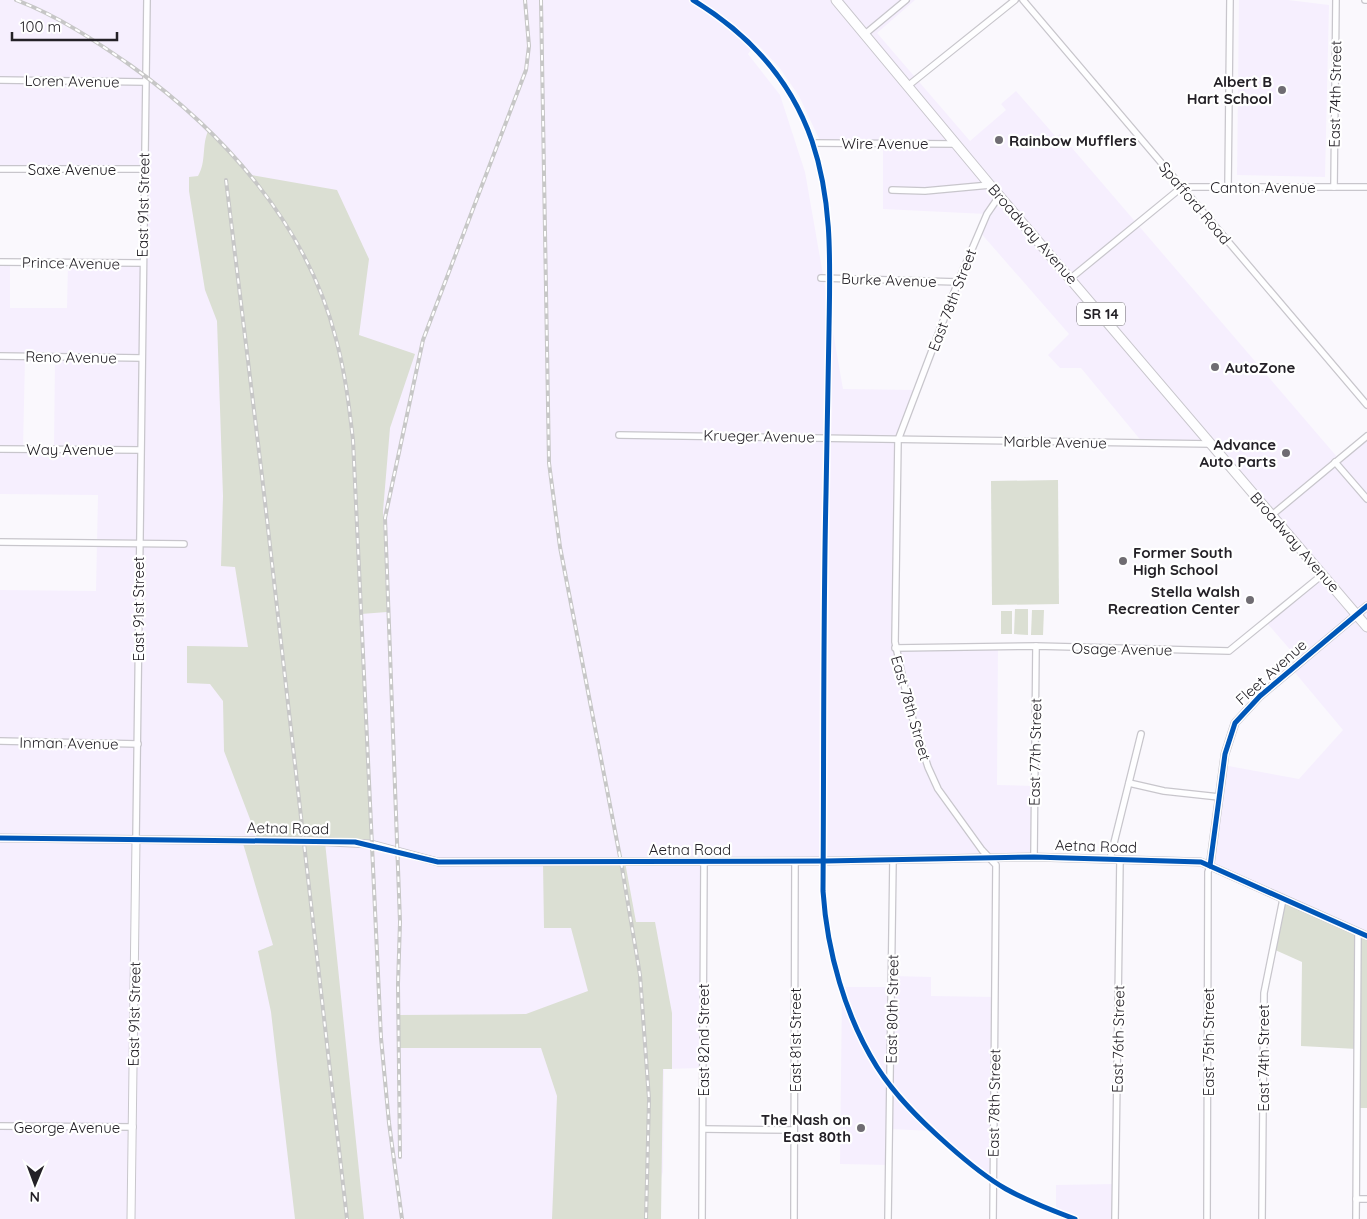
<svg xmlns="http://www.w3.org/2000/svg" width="1367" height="1219" viewBox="0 0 1367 1219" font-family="Quicksand,sans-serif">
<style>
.built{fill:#f6effe;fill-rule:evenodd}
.green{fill:#dbdfd3}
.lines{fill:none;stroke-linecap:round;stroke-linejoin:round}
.minor-casing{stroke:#c8c6cc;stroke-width:8}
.tertiary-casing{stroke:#c8c6cc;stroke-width:9}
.primary-casing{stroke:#c8c6cc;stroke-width:11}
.minor{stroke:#fefeff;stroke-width:5.5}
.tertiary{stroke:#fefeff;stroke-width:7}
.primary{stroke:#fefeff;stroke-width:9}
.rail-casing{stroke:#c7c7c7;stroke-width:4}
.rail{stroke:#fff;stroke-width:2;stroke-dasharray:5.5;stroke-linecap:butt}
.tertiary-bridge-casing{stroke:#c8c6cc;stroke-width:9;stroke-linecap:butt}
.tertiary-bridge{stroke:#fefeff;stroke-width:7}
.cycleway-casing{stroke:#fff;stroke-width:8}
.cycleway{stroke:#0057b8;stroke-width:5}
.poi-dot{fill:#6f6c72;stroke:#fff;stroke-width:2}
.labels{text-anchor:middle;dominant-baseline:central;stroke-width:4.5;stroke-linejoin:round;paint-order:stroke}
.shield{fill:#fff;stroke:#666468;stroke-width:1}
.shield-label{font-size:14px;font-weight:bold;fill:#242127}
.street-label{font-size:15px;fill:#242127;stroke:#fff}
.poi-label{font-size:15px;font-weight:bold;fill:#242127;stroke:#fff;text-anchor:end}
</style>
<rect width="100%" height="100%" fill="#faf8fd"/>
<g class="built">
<path d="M 0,0 L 915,0 L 877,33 L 970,141 L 1006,110 L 1001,104 L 1016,91 L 1056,137 L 1060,134 L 1338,458 L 1367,436 L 1367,936 L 1210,866 L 1223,765 L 1299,779 L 1343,730 L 1292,669 L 1300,661 L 1266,622 L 1322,575 L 1211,444 L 1143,443 L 1081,368 L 1060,368 L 1048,355 L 1069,334 L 979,231 L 986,214 L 883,209 L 883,144 L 821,143 L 799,96 L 779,67 L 756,43 L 748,54 L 780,95 L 805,172 L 843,389 L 917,390 L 898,440 L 895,647 L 998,647 L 997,785 L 1035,786 L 1033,857 L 704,861 L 703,1068 L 664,1069 L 663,1172 L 648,1219 L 0,1219 L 0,590 L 96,591 L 98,495 L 0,494 L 0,262 L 10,262 L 10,308 L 67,308 L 68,263 L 142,263 L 144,169 L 0,169 ZM 25,357 L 55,357 L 54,449 L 23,449 Z"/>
<path d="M 1239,0 L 1288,0 L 1329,5 L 1325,177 L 1237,175 Z"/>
<path d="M 892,976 L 931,977 L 931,996 L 995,997 L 994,1181 L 933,1131 L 890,1129 L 889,1165 L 840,1164 L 842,987 L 892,987 Z"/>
<path d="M 1115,1184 L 1115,1219 L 1075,1219 L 1056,1212 L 1056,1185 Z"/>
</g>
<g class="green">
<path d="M 209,129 L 251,175 L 337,190 L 369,259 L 359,335 L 415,354 L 390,428 L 383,511 L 387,612 L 361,614 L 371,844 L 325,842 L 364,1219 L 295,1219 L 271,1012 L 258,951 L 273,945 L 242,840 L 258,840 L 224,751 L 223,701 L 210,684 L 187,683 L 187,646 L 248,647 L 235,567 L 221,566 L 223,496 L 217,321 L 205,290 L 189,191 L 189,177 L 198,176 C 207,161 201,145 209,129 Z"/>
<path d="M 1058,480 L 1059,604 L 992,605 L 991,481 Z"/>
<path d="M 1015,609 L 1028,609 L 1028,635 L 1014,634 Z"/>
<path d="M 1032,610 L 1044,610 L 1043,635 L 1031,635 Z"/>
<rect x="1001" y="611" width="11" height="23"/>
<path d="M 625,862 L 636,922 L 655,922 L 672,1013 L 672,1069 L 663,1069 L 661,1219 L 552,1219 L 557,1096 L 541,1048 L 400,1048 L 399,1015 L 526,1014 L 588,991 L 571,928 L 544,928 L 543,863 Z"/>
<path d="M 1283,899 L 1367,936 L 1367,1108 L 1356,1108 L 1357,1049 L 1301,1046 L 1302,962 L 1273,949 Z"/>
</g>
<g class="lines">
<g class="minor-casing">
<g id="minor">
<path d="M 1023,0 L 1367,405"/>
<path d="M 1365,0 L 1367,0"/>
<path d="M 865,34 L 906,0"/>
<path d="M 0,80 L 145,82"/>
<path d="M 909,85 L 1015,0"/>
<path d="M 813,143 L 956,144"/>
<path d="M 0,169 L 144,169"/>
<path d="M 1228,187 L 1230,0"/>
<path d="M 1334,187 L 1336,0"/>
<path d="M 892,190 L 925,191 L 990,185"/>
<path d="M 0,262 L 142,263"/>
<path d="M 821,278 L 958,282"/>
<path d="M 1071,278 L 1182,187 L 1367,187"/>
<path d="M 0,356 L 142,358"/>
<path d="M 619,435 L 1211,444"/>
<path d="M 0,449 L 140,450"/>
<path d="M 1335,462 L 1367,499"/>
<path d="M 1272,515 L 1367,436"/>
<path d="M 0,542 L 184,544"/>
<path d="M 895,648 L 1036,646 L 1229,651 L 1322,575"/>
<path d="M 0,741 L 138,744"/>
<path d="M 1129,783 L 1164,791 L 1219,797"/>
<path d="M 136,839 L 147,0"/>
<path d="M 1034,857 L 1036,646"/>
<path d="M 1110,859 L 1141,734"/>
<path d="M 0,1126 L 133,1127"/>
<path d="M 703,1129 L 794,1130"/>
<path d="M 1356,1199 L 1367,1199"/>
<path d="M 702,1219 L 704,861"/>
<path d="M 794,1219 L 795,861"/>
<path d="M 888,1219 L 893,860"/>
<path d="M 993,1219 L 996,865 L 982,850 L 938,789 L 928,767 L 909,707 L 895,642 L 898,440 L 958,282 L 987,214 L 1000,195"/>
<path d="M 1115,1219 L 1120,860"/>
<path d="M 1207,1219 L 1208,872 L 1210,866"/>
<path d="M 1262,1219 L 1264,993 L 1283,899"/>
<path d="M 1356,1219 L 1358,933"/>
</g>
</g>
<g class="tertiary-casing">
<g id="tertiary">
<path d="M 0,838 L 290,841"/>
<path d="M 310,841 L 371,844 L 438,862 L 826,861 L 1034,857 L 1201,862 L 1367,936"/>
<path d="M 1210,866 L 1225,754 L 1235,723 L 1260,696 L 1367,606"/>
<path d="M 131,1219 L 136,839"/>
</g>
</g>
<g class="primary-casing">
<path id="primary" d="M 836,0 L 990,185 L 1367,627"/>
</g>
<use href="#minor" class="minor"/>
<use href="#tertiary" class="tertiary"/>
<use href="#primary" class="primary"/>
<g class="rail-casing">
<g id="rail">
<path d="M 16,0 C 58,16 94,40 130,65 C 224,132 307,225 336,339 C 345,372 349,405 353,440 L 381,1038 L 389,1123 L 402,1219"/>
<path d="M 541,0 L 549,463 L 560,547 L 621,862 L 640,975 L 649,1099 L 646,1219"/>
<path d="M 226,180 L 262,476 L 347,1219"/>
<path d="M 400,1157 L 398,984 L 400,922 L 385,518 L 423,340 L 526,70 L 529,46 L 525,0"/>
</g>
</g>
<use href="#rail" class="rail"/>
<g class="tertiary-bridge-casing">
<path id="tertiary-bridge" d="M 290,841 L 310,841"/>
</g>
<use href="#tertiary-bridge" class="tertiary-bridge"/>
<g class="cycleway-casing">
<g id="cycleway">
<path d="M 693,0 C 749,34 791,80 812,141 C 833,203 830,265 829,329 C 828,384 827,439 826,494 C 823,626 824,759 823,891 C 827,951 845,1016 877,1067 C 896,1097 922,1122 948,1145 C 966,1161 985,1177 1006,1189 C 1028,1201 1051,1210 1075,1219"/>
<path d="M 0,838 L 355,842 L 438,862 L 826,861 L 1034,857 L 1201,862 L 1367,936"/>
<path d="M 1210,866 L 1225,754 L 1235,723 L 1260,696 L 1367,606"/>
</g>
</g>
<use href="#cycleway" class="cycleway"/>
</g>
<g class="poi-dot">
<circle cx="1282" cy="90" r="5"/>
<circle cx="999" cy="140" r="5"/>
<circle cx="1215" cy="367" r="5"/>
<circle cx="1286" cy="453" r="5"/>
<circle cx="1123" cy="561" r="5"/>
<circle cx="1250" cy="600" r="5"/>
<circle cx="861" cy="1128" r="5"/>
</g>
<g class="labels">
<rect class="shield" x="1077" y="302.5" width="48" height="23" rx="4"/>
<g class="shield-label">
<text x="1101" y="314">SR 14</text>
</g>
<g class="street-label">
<text transform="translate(72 81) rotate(1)">Loren Avenue</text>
<text transform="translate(1335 94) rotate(-89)">East 74th Street</text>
<text x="885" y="143">Wire Avenue</text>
<text x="72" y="169">Saxe Avenue</text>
<text x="1263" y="187">Canton Avenue</text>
<text transform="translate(1195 203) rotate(50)">Spafford Road</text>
<text transform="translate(143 205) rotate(-89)">East 91st Street</text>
<text transform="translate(1033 234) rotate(49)">Broadway Avenue</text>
<text transform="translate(71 263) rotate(1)">Prince Avenue</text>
<text transform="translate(889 280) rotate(2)">Burke Avenue</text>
<text transform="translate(952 300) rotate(-69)">East 78th Street</text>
<text transform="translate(71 357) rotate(1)">Reno Avenue</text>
<text transform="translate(759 436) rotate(1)">Krueger Avenue</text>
<text transform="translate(1055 442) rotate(1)">Marble Avenue</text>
<text x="70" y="449">Way Avenue</text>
<text transform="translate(1295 542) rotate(49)">Broadway Avenue</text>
<text transform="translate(138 609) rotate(-90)">East 91st Street</text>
<text transform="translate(1122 649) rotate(1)">Osage Avenue</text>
<text transform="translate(1271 672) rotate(-42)">Fleet Avenue</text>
<text transform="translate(911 708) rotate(74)">East 78th Street</text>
<text transform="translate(69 743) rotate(1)">Inman Avenue</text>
<text transform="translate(1035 752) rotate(-89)">East 77th Street</text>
<text transform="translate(288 828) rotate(1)">Aetna Road</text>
<text transform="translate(1096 846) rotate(2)">Aetna Road</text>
<text x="690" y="849">Aetna Road</text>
<text transform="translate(892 1009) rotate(-89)">East 80th Street</text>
<text transform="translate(134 1014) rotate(-89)">East 91st Street</text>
<text transform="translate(1118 1039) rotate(-89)">East 76th Street</text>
<text transform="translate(703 1040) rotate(-90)">East 82nd Street</text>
<text transform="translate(795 1040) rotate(-90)">East 81st Street</text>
<text transform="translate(1208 1042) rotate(-90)">East 75th Street</text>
<text transform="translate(1263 1058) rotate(-90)">East 74th Street</text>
<text transform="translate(994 1103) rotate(-89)">East 78th Street</text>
<text x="67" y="1127">George Avenue</text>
</g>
<g class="poi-label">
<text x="1272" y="81">Albert B<tspan x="1272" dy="17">Hart School</tspan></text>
<text x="1009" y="140" text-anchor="start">Rainbow Mufflers</text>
<text x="1225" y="367" text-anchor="start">AutoZone</text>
<text x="1276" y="444">Advance<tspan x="1276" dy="17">Auto Parts</tspan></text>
<text x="1133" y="552" text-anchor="start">Former South<tspan x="1133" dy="17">High School</tspan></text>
<text x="1240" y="591">Stella Walsh<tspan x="1240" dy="17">Recreation Center</tspan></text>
<text x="851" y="1119">The Nash on<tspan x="851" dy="17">East 80th</tspan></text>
</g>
</g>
<g transform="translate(35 1184) rotate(181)" stroke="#ffffff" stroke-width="4" paint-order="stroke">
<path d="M0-4L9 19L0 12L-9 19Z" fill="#242127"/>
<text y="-8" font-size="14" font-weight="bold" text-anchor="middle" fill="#242127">N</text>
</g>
<path d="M12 32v8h105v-8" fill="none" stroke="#242127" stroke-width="2.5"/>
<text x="20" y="32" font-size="15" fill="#242127" stroke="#ffffff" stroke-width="4" paint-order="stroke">100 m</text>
</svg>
